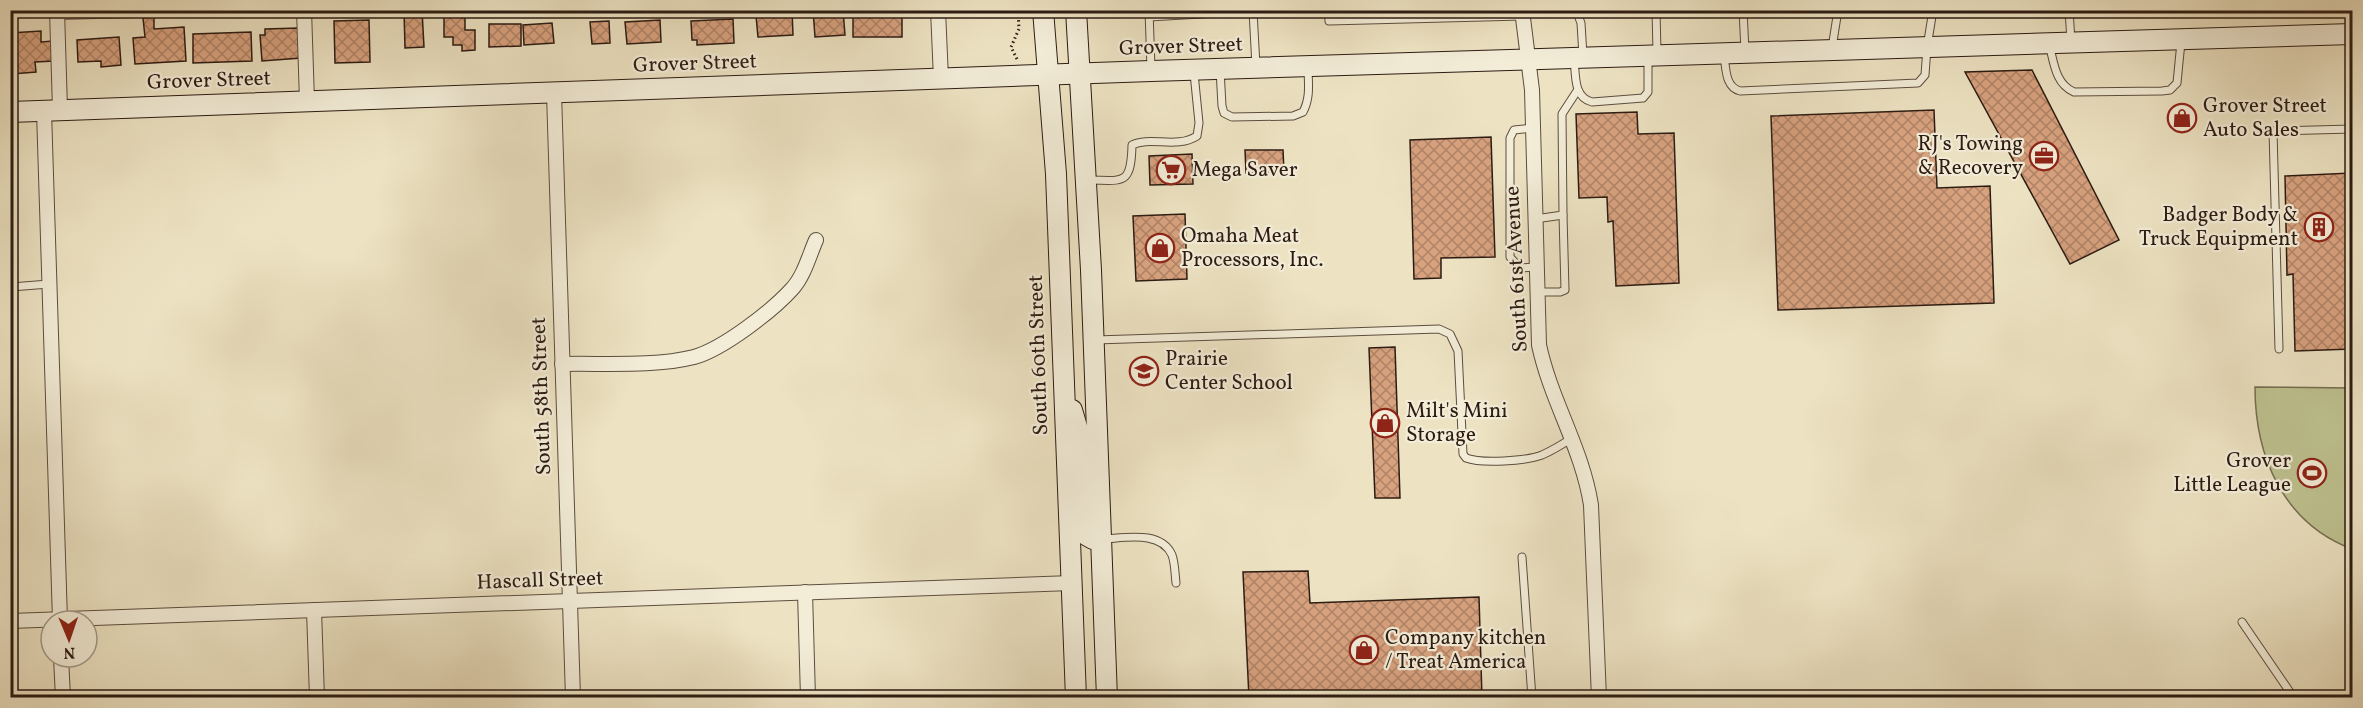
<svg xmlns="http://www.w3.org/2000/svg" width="2363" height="708" viewBox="0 0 2363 708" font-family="Vollkorn,serif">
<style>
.pitch{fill:#bec290;stroke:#756e52;stroke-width:1.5}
.building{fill:url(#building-cross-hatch);stroke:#2c1b13;stroke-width:1.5}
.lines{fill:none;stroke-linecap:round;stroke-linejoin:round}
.service-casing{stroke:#5c4d3f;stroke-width:9}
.minor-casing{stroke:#5c4d3f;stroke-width:16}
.secondary-casing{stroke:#2c1b13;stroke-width:22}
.path{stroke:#2c1b13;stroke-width:3;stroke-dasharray:1.5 3;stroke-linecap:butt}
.service{stroke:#f3edd8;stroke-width:7}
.minor{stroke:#f3edd8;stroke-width:14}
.secondary{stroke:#f3edd8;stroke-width:20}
.labels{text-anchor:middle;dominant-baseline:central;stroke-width:4.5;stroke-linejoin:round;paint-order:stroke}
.street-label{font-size:21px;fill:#2c1b13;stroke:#f3edd8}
.poi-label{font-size:21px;fill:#2c1b13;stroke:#f3edd8;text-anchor:start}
</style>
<defs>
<pattern id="building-cross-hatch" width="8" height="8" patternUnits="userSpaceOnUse" patternTransform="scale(1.5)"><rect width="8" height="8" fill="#d8a27f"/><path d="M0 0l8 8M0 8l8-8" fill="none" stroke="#af8367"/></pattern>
</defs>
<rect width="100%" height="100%" fill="#ede3c3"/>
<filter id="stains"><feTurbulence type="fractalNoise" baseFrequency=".00333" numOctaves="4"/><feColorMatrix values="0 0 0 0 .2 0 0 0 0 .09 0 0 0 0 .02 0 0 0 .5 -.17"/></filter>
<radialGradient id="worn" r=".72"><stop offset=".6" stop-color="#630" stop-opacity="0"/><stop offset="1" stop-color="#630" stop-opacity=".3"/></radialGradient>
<path class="pitch" d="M 2255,387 L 2352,388 L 2352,549 C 2283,523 2255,456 2255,387 Z"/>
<g class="building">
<path d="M 10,10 L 37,10 L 37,16 L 10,18 Z"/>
<path d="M 422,10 L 424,47 L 405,48 L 404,11 Z"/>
<path d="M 773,10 L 792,10 L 793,35 L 758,37 L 756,16 L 773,14 Z"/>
<path d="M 813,10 L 843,10 L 845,35 L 815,37 Z"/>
<rect x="853" y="10" width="49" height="27"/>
<path d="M 444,11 L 465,11 L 465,30 L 475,30 L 475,50 L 462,51 L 462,45 L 453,45 L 453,37 L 444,37 Z"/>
<path d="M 154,17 L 154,29 L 184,27 L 186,61 L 135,64 L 133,38 L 145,37 L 143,18 Z"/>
<path d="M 733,19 L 734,43 L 697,45 L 697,40 L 692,40 L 691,21 Z"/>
<path d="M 369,20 L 370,62 L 335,63 L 334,21 Z"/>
<path d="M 660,20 L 661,42 L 627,44 L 625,22 Z"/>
<path d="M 609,21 L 610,43 L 592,44 L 590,22 Z"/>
<path d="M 552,23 L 554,43 L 524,45 L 523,25 Z"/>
<path d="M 489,24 L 521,24 L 521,46 L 489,47 Z"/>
<path d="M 299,28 L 301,58 L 262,61 L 260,35 L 265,35 L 265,29 Z"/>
<path d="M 41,31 L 41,42 L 53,41 L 54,61 L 35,62 L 36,72 L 12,74 L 10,33 Z"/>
<path d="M 251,32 L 252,61 L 193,63 L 193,34 Z"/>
<path d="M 119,37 L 121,65 L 101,67 L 101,61 L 78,62 L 77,40 Z"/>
<path d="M 2032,70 L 2119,240 L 2070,264 L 1965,72 Z"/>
<path d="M 1934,110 L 1937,188 L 1990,186 L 1994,303 L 1778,310 L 1771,116 Z"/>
<path d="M 1637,112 L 1638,134 L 1674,133 L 1679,283 L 1616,286 L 1613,221 L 1608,222 L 1607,197 L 1579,198 L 1576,114 Z"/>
<path d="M 1491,137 L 1495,257 L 1441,258 L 1441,278 L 1414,279 L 1410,140 Z"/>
<path d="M 1245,150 L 1283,150 L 1284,172 L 1246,173 Z"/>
<path d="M 1192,154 L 1193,184 L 1150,185 L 1149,156 Z"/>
<path d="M 2352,173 L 2352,349 L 2295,351 L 2293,274 L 2287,275 L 2285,176 Z"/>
<path d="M 1185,214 L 1187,279 L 1136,281 L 1133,216 Z"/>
<path d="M 1395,347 L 1400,498 L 1375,498 L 1369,348 Z"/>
<path d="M 1308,571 L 1310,603 L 1479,597 L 1482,698 L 1249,698 L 1243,572 Z"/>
</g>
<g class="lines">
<g class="service-casing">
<g id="service">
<path d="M 1149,10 L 1151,69"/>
<path d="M 1328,10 L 1329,21 L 1522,16"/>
<path d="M 1576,10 L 1581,23 L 1583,56"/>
<path d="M 1656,10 L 1657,53"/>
<path d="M 1743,10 L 1745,51"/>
<path d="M 2069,10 L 2071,41"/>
<path d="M 1149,17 L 1253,11 L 1256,66"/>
<path d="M 2049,44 C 2054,62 2055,84 2074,92 L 2162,91 L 2170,90 L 2177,83 L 2181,42"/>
<path d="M 1832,48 L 1838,10"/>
<path d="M 1724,55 C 1726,68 1725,87 1740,91 L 1918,83 L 1925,75 L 1927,47 L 1933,10"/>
<path d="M 1574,58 C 1576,75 1573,97 1592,102 L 1643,98 L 1648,92 L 1648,58"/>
<path d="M 1220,69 L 1222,106 L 1224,113 L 1232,117 L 1293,116 L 1303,112 C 1311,97 1308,82 1308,67"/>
<path d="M 1533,128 L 1514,130 L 1510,138 L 1510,257 L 1520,268 L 1536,267"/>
<path d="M 1087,180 C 1123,180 1131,187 1132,145 C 1150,136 1177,149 1197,136 L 1199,123 L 1194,73"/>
<path d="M 1535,219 L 1563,215 L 1562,114 L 1577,91"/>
<path d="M 1537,292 L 1560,292 L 1565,290 L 1563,215"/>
<path d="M 10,307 L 11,287 L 49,284"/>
<path d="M 1096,340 L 1439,329 L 1450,334 L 1458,351 L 1463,454 L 1466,458 C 1482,464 1526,461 1542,455 C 1553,450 1563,444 1572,438"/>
<path d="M 2279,349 L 2273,131 L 2352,129"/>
<path d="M 1103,539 C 1125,538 1161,530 1172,555 C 1175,563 1175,575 1176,583"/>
<path d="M 1522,557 L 1532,698"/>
<path d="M 2242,622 L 2294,698"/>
</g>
</g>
<g class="minor-casing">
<g id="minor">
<path d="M 57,10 L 60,110"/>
<path d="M 304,10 L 307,101"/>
<path d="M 938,10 L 941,79"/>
<path d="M 1522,10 L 1532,90 L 1539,345 C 1551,401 1582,448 1591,505 L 1599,698"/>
<path d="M 57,12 L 135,10"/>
<path d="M 554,93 L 573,698"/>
<path d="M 44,111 L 60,621"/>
<path d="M 562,364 C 603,363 654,367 694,357 C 723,349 772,311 792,289 C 804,276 809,256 816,240"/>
<path d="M 805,592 L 808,698"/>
<path d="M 314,610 L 317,698"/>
<path d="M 10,621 L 1072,583"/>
<path d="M 61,657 L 63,698"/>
</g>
</g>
<g class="secondary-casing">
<g id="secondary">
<path d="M 1043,10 L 1056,174 L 1076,698"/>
<path d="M 1076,10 L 1091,270 L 1107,698"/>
<path d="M 10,112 L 1151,71 L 2352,34"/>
<path d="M 1072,410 L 1080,437 L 1084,528 L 1086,535 L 1093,539 L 1101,539"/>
</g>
</g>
<path class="path" d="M 1017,59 L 1011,47 L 1019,29 L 1018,10"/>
<use href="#service" class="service"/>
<use href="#minor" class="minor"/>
<use href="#secondary" class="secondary"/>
</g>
<defs>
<g id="shop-ring" transform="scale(1.5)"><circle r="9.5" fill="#f3edd8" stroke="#8f2418" stroke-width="1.5"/><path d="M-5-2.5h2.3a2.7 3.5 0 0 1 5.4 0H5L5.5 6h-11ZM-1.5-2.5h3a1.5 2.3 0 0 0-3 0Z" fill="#8f2418"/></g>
<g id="office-ring" transform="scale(1.5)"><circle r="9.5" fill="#f3edd8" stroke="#8f2418" stroke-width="1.5"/><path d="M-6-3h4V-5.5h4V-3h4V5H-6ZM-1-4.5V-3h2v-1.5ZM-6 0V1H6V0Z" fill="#8f2418"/></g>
<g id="supermarket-ring" transform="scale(1.5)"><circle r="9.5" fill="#f3edd8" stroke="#8f2418" stroke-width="1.5"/><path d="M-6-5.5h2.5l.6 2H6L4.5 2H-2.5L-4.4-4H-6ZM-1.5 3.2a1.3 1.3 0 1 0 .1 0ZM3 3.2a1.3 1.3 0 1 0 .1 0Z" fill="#8f2418"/></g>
<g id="building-ring" transform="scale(1.5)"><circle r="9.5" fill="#f3edd8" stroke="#8f2418" stroke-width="1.5"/><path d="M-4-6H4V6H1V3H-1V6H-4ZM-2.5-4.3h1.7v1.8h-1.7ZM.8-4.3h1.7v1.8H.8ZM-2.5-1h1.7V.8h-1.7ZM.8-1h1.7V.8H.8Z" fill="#8f2418"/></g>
<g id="school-ring" transform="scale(1.5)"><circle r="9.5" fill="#f3edd8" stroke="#8f2418" stroke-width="1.5"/><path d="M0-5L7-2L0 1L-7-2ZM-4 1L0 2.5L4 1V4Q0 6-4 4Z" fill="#8f2418"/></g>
<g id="stadium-ring" transform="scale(1.5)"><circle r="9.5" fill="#f3edd8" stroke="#8f2418" stroke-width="1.5"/><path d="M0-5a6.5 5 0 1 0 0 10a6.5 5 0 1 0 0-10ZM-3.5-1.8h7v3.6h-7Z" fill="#8f2418"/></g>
</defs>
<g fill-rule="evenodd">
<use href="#shop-ring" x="2182" y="118"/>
<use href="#office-ring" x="2044" y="156"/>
<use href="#supermarket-ring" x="1171" y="170"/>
<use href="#building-ring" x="2319" y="227"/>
<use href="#shop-ring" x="1160" y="248"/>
<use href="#school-ring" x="1144" y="371"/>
<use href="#shop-ring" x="1385" y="423"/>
<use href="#stadium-ring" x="2312" y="473"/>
<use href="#shop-ring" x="1364" y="650"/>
</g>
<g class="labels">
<g class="street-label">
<text transform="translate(1181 47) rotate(-2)">Grover Street</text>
<text transform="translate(695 64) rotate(-2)">Grover Street</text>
<text transform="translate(209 81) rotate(-2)">Grover Street</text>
<text transform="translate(1517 269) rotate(-93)">South 61st Avenue</text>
<text transform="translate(1039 355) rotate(-92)">South 60th Street</text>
<text transform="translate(542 396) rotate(-92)">South 58th Street</text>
<text transform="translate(540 581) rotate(-2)">Hascall Street</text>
</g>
<g class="poi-label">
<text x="2203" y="106">Grover Street<tspan x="2203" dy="24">Auto Sales</tspan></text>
<text x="2023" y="144" text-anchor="end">RJ's Towing<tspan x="2023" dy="24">&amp; Recovery</tspan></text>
<text x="1192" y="170">Mega Saver</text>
<text x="2298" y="215" text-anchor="end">Badger Body &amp;<tspan x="2298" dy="24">Truck Equipment</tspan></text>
<text x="1181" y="236">Omaha Meat<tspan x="1181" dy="24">Processors, Inc.</tspan></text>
<text x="1165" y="359">Prairie<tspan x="1165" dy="24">Center School</tspan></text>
<text x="1406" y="411">Milt's Mini<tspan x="1406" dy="24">Storage</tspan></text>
<text x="2291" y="461" text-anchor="end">Grover<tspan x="2291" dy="24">Little League</tspan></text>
<text x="1385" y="638">Company kitchen<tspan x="1385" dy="24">/ Treat America</tspan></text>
</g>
</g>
<rect width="2363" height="708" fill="none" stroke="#ede3c3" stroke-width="36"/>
<rect x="12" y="12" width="2339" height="684" fill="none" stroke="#2c1b13" stroke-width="3"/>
<rect x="18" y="18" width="2327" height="672" fill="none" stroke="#2c1b13" stroke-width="1.5"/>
<g transform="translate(69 639) rotate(178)"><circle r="28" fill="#f3edd8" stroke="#a39989" stroke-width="1.5"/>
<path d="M0-4.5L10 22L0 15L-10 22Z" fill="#8f2418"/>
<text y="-9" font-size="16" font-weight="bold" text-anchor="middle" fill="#2c1b13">N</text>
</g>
<rect width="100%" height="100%" filter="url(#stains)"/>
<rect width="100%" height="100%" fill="url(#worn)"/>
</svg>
